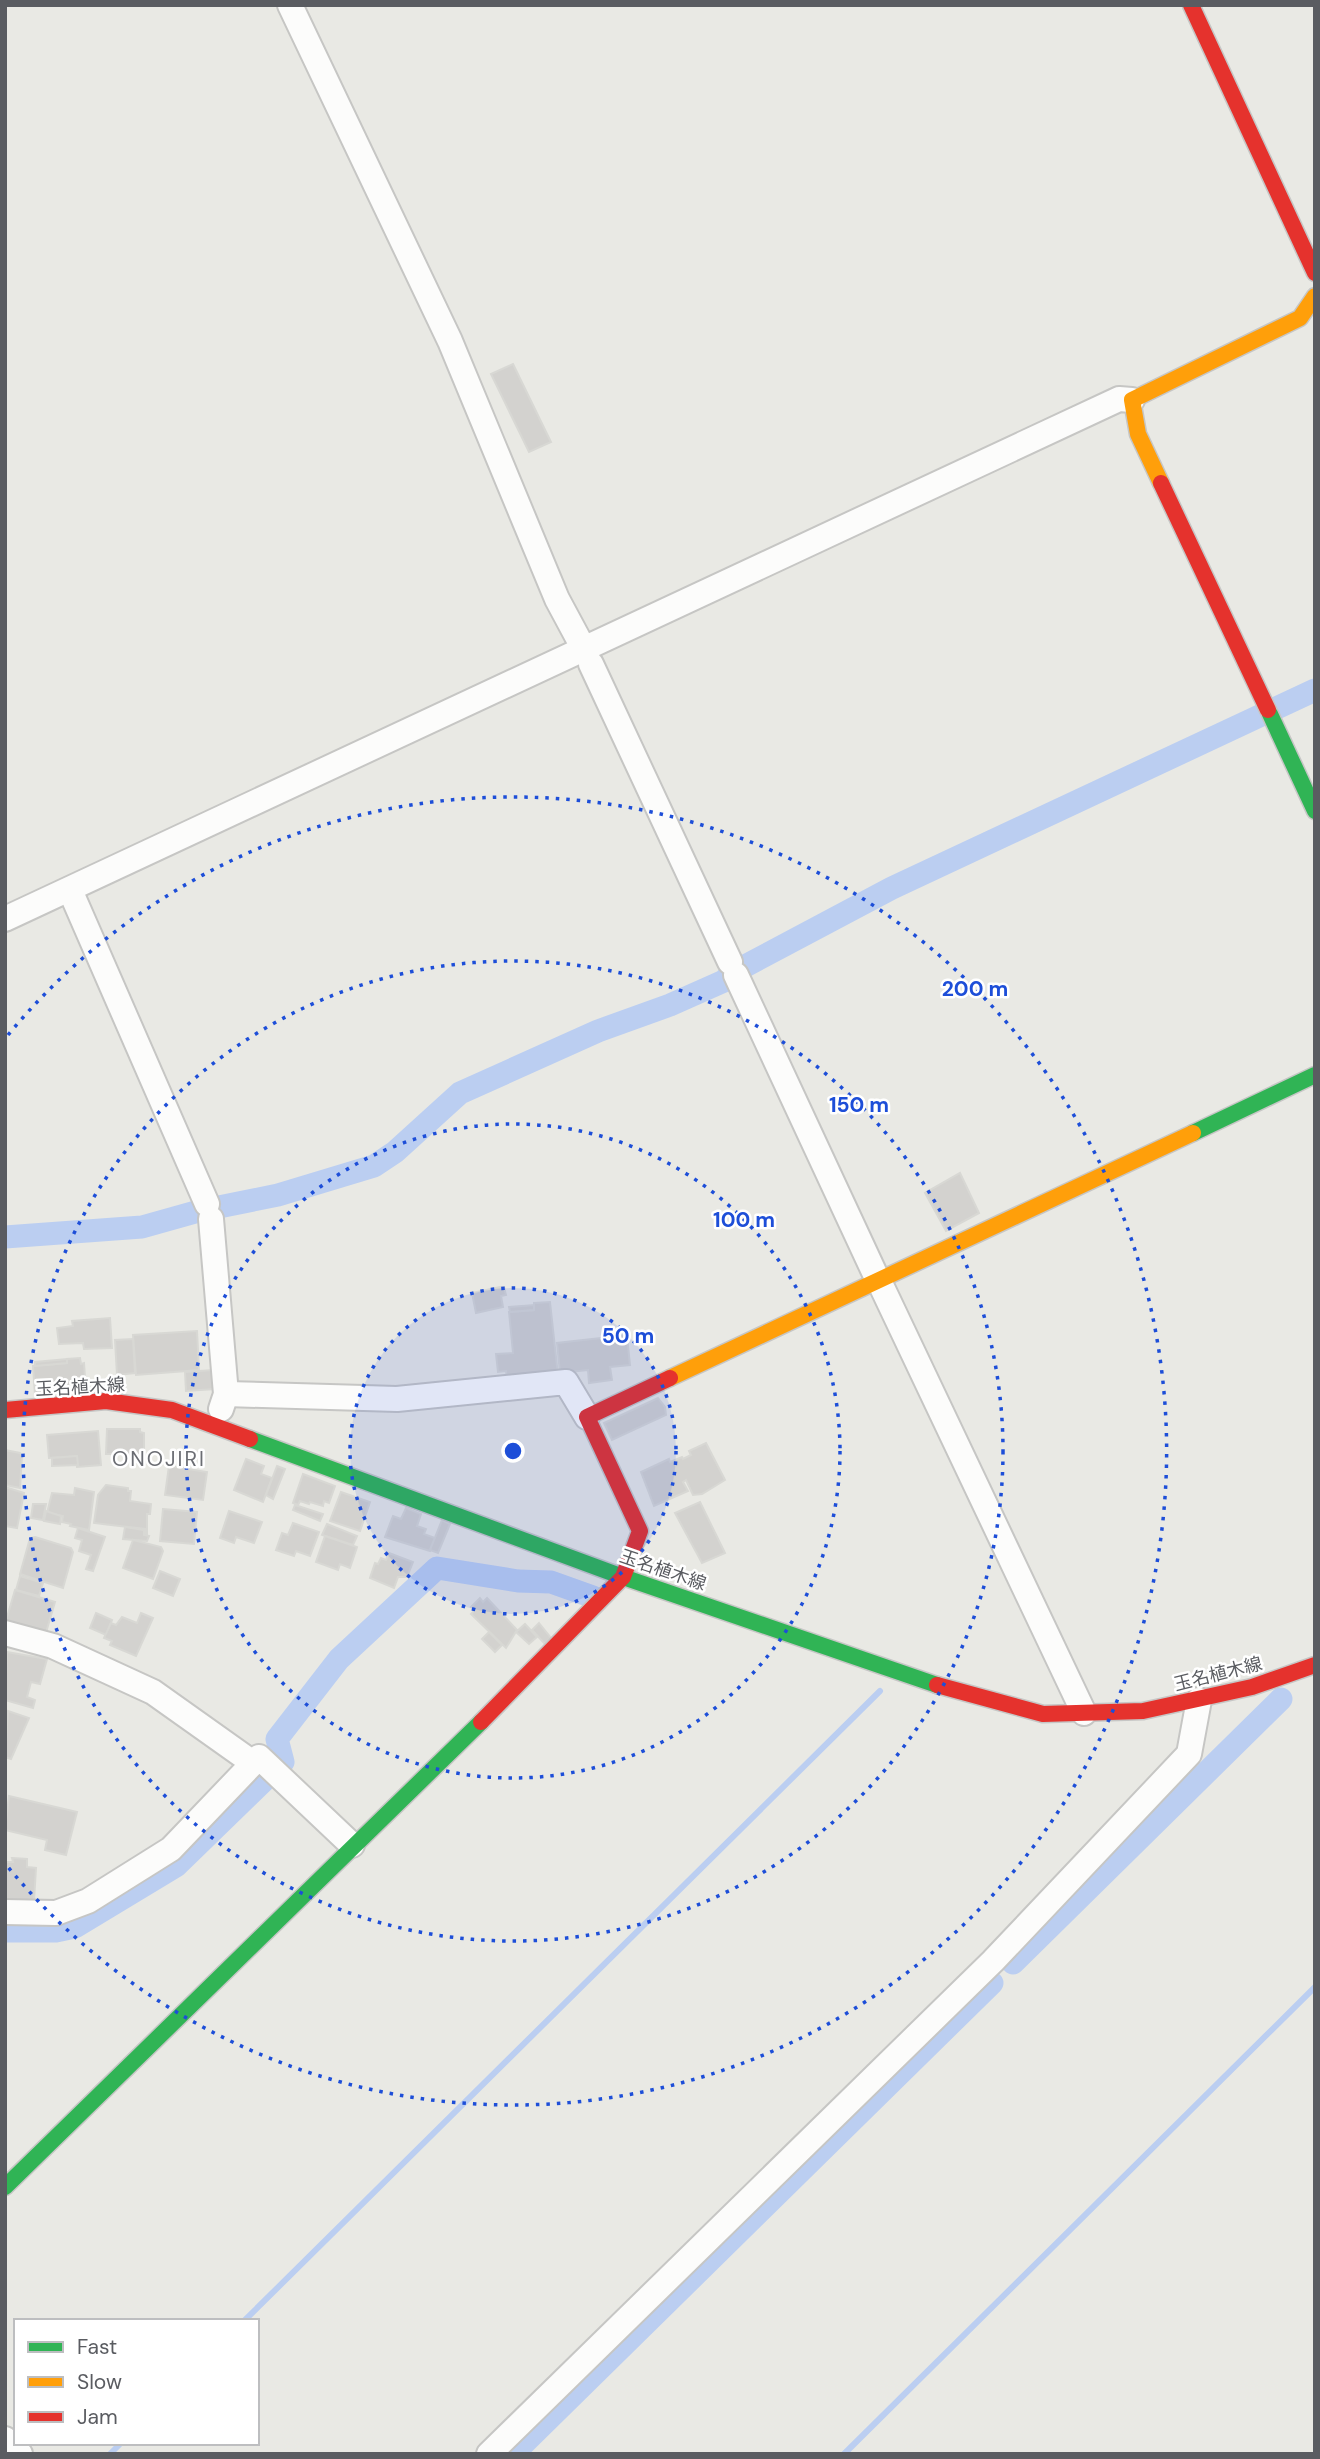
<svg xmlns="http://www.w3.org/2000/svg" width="1320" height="2459" viewBox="0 0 1320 2459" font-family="'DM Sans','Noto Sans JP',sans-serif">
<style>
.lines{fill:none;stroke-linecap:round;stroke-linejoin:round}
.stream{stroke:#bbcef1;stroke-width:6}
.canal{stroke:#bbcef1;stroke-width:23}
.building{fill:#d3d2cf;stroke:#d8d8d4;stroke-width:2}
.street-casing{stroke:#c6c6c4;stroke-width:28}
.fast-casing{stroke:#c6c6c5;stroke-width:19}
.slow-casing{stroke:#c6c6c5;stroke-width:19}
.jam-casing{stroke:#c6c6c5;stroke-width:19}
.street{stroke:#fcfcfb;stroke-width:24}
.fast{stroke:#30b455;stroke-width:16}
.slow{stroke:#ff9f0a;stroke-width:16}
.jam{stroke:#e5322d;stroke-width:16}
.ring{fill:none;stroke:#1d4ed8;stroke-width:3.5;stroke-dasharray:3.5 7}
.labels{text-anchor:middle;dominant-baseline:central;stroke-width:5;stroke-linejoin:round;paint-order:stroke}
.street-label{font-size:18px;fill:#5a5c61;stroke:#fff}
.quarter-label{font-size:21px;letter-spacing:2px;fill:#6b6d73;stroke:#fff}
.centre{fill:#1d4ed8;stroke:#fff;stroke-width:3.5}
.ring-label{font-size:21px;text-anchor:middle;font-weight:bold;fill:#1d4ed8;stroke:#fff;stroke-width:5;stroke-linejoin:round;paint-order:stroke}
</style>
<rect width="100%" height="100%" fill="#e9e9e4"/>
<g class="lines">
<g class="stream">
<path d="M 244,2321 L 880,1691"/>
<path d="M 110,2454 L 121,2443"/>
<path d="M 844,2454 L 1315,1987"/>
</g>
<g class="canal">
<path d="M 5,1237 L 142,1227 L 199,1211 L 278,1195 L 374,1166 L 395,1152 L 460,1093 L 598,1031 L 670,1005 L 724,981 L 732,973 L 892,888 L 1315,690"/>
<path d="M 5,1931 L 56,1931 L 75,1927 L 176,1866 L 283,1762 L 277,1739 L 339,1659 L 437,1568 L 518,1581 L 551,1582 L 593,1597"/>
<path d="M 1013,1963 L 1281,1699"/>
<path d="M 513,2454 L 992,1983"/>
</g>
</g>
<g class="building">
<path d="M 513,364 L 551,442 L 529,452 L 491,374 Z"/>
<path d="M 960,1173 L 979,1213 L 946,1231 L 925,1193 Z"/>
<path d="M 500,1287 L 504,1287 L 506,1295 L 501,1296 L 503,1307 L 476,1313 L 472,1293 Z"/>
<path d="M 550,1302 L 558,1375 L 507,1380 L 506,1371 L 498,1372 L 496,1354 L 513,1353 L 509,1312 L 534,1310 L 534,1303 Z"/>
<path d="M 534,1305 L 534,1310 L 510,1312 L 509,1307 Z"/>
<path d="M 110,1318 L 112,1348 L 84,1349 L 83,1343 L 59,1344 L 57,1328 L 73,1326 L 72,1321 Z"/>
<path d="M 197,1331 L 199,1370 L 136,1375 L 133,1335 Z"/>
<path d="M 627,1335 L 630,1365 L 610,1367 L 612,1380 L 589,1383 L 588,1370 L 560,1373 L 557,1343 Z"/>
<path d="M 133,1339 L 135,1373 L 117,1375 L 115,1340 Z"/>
<path d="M 80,1358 L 81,1364 L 84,1363 L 86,1391 L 35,1395 L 33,1366 L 67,1363 L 67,1359 Z"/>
<path d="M 67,1359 L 67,1363 L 35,1366 L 35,1362 Z"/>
<path d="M 213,1370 L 215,1389 L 186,1391 L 185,1372 Z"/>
<path d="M 658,1398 L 665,1407 L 666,1415 L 612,1440 L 604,1423 Z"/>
<path d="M 107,1429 L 140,1429 L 140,1432 L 144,1433 L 144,1457 L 137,1457 L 137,1454 L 106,1454 Z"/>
<path d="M 98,1431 L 101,1465 L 77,1467 L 77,1456 L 49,1458 L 47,1435 Z"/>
<path d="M 706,1443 L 725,1480 L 702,1494 L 693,1495 L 686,1480 L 683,1482 L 688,1491 L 654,1506 L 641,1472 L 669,1459 L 670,1462 L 682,1457 L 683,1459 L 691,1455 L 689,1451 Z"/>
<path d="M 5,1450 L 20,1453 L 22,1456 L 20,1488 L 5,1485 Z"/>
<path d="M 77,1456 L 78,1465 L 52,1466 L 52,1458 Z"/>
<path d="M 246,1459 L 264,1466 L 261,1474 L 272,1478 L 263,1502 L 234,1490 Z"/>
<path d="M 169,1466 L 207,1472 L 203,1500 L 165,1495 Z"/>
<path d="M 277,1466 L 285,1469 L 273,1499 L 266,1495 Z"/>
<path d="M 303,1474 L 335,1486 L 329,1503 L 324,1501 L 323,1506 L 310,1502 L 309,1504 L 300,1501 L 298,1505 L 293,1503 Z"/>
<path d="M 106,1485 L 128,1488 L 128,1491 L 131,1491 L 130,1501 L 151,1504 L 150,1514 L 147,1514 L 147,1535 L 145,1534 L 145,1529 L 94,1523 L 98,1495 Z"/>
<path d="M 5,1487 L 24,1493 L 17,1528 L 5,1526 Z"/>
<path d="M 75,1488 L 94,1492 L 89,1530 L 70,1526 L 71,1524 L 62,1522 L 63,1516 L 47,1513 L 52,1493 L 74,1495 Z"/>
<path d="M 341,1492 L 370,1502 L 360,1531 L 330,1521 Z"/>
<path d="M 700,1502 L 725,1553 L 702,1563 L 675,1513 Z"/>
<path d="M 33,1504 L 46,1504 L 43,1520 L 31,1518 Z"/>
<path d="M 295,1505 L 323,1514 L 320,1521 L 293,1510 Z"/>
<path d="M 406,1508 L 421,1514 L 417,1526 L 426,1529 L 424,1534 L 435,1538 L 430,1551 L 385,1537 L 393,1516 L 401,1519 Z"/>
<path d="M 163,1509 L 197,1512 L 194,1544 L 160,1541 Z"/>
<path d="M 46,1511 L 61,1516 L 60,1524 L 44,1521 Z"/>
<path d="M 229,1511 L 262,1522 L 254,1543 L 236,1537 L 234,1543 L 220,1538 Z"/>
<path d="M 442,1520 L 450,1524 L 438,1553 L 430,1550 Z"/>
<path d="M 293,1523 L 319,1532 L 310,1556 L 296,1551 L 294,1556 L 276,1550 L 282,1533 L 288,1535 Z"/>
<path d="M 327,1524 L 357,1536 L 353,1545 L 322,1535 Z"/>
<path d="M 125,1527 L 144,1530 L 144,1535 L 149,1536 L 147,1541 L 123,1539 Z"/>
<path d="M 78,1528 L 105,1537 L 93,1571 L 86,1569 L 91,1555 L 79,1551 L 82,1540 L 75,1538 Z"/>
<path d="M 325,1536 L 357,1547 L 350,1568 L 340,1564 L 338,1570 L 316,1562 Z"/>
<path d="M 35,1537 L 71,1548 L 73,1552 L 63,1588 L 20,1574 L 30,1538 Z"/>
<path d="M 133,1540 L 161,1547 L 163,1551 L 153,1579 L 123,1568 Z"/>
<path d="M 389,1553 L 413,1562 L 407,1577 L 398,1577 L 394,1588 L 370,1578 L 375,1563 L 378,1564 L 381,1558 L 386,1560 Z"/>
<path d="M 160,1571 L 180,1579 L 173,1596 L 153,1588 Z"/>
<path d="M 20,1576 L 43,1583 L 39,1596 L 16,1590 Z"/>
<path d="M 15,1590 L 55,1602 L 45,1636 L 5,1624 Z"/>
<path d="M 480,1598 L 483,1602 L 487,1598 L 517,1630 L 506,1648 L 471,1614 L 475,1610 L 471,1607 Z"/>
<path d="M 96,1613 L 112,1620 L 106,1635 L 90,1628 Z"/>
<path d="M 141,1613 L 153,1618 L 136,1656 L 110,1645 L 112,1641 L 104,1638 L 111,1623 L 116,1625 L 122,1617 L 137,1623 Z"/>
<path d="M 539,1623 L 551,1638 L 545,1644 L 532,1630 Z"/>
<path d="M 525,1624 L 537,1637 L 529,1644 L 516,1632 Z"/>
<path d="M 489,1632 L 502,1645 L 495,1652 L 482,1639 Z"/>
<path d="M 7,1652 L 47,1659 L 40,1684 L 31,1682 L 27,1697 L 35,1700 L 33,1708 L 5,1700 Z"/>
<path d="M 8,1711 L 29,1718 L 11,1759 L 5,1757 Z"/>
<path d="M 9,1796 L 77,1812 L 66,1855 L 45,1850 L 47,1840 L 5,1830 Z"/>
<path d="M 12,1858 L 27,1859 L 27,1867 L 36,1868 L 34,1901 L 5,1903 L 5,1862 L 13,1862 Z"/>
</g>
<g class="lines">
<g class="street-casing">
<g id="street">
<path d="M 290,5 L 450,341 L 557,599 L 579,640"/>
<path d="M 591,664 L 730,962"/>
<path d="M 70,890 L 207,1204"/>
<path d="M 5,919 L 1119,399 L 1132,400"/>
<path d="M 736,975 L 875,1274"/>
<path d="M 211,1219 L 226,1394 L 221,1409"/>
<path d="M 880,1283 L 1084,1713"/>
<path d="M 226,1394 L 397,1399 L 566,1382 L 587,1417"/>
<path d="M 5,1633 L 53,1646 L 153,1692 L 253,1763"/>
<path d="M 5,1912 L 56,1913 L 88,1901 L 171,1849 L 259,1757 L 352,1845"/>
<path d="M 5,2439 L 20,2454"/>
<path d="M 489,2454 L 993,1961 L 1189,1754 L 1199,1700"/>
</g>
</g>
<g class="fast-casing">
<g id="fast">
<path d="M 1270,714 L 1315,811"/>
<path d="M 1193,1133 L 1315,1075"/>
<path d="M 250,1439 L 623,1577 L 937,1685"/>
<path d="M 5,2187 L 481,1722"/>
</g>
</g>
<g class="slow-casing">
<g id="slow">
<path d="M 1161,483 L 1138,434 L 1132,400 L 1300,318 L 1315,296"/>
<path d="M 670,1378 L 1193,1133"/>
</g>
</g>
<g class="jam-casing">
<g id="jam">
<path d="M 1191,5 L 1315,273"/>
<path d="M 1161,483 L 1268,710"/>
<path d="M 5,1410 L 106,1401 L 172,1410 L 250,1439"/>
<path d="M 937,1685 L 1043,1714 L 1143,1711 L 1252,1687 L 1315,1665"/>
<path d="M 481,1722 L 623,1577 L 640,1531 L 587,1417 L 670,1378"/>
</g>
</g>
<use href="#street" class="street"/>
<use href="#fast" class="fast"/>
<use href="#slow" class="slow"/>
<use href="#jam" class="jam"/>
</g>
<circle cx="513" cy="1451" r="163" fill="#1d4ed8" fill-opacity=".12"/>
<g class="ring">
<circle cx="513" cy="1451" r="163"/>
<circle cx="513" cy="1451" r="327"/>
<circle cx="513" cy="1451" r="490"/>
<path d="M8 1035A654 654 0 1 1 8 1867"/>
</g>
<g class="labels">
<g class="street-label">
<text transform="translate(80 1387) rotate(-3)">玉名植木線</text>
<text transform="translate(663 1570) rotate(19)">玉名植木線</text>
<text transform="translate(1218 1674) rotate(-14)">玉名植木線</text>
</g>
<g class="quarter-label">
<text x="159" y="1459">ONOJIRI</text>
</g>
</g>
<circle cx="513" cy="1451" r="10" class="centre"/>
<g class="ring-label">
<text x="975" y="996">200 m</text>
<text x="859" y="1112">150 m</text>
<text x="744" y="1227">100 m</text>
<text x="628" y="1343">50 m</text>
</g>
<rect width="1320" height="2459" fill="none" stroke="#5a5c61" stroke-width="14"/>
<rect x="14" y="2319" width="245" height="126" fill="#ffffff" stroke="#bdbec0" stroke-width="2"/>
<rect x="28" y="2342" width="35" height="10" fill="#30b455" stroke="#bdbec0" stroke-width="2"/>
<text x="77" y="2354" font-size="21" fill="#5a5c61">Fast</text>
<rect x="28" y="2377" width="35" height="10" fill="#ff9f0a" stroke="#bdbec0" stroke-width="2"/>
<text x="77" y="2389" font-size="21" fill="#5a5c61">Slow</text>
<rect x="28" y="2412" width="35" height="10" fill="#e5322d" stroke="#bdbec0" stroke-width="2"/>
<text x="77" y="2424" font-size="21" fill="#5a5c61">Jam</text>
</svg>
